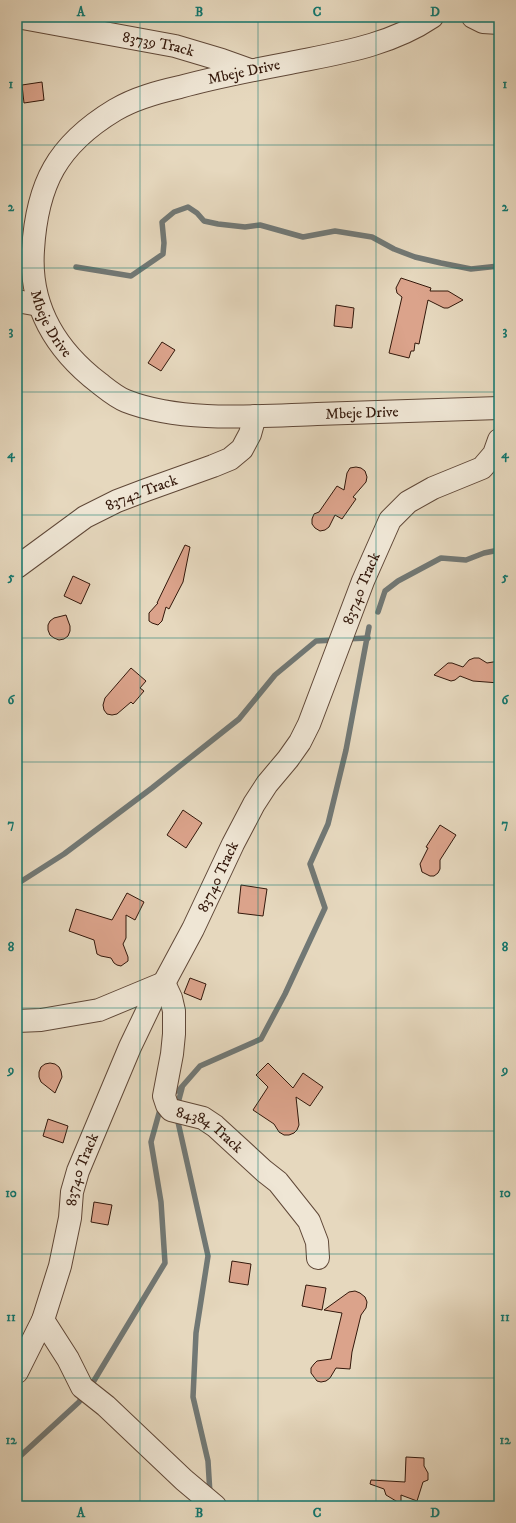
<svg xmlns="http://www.w3.org/2000/svg" width="516" height="1523" viewBox="0 0 516 1523" font-family="'IM FELL DW Pica',serif">
<style>
.lines{fill:none;stroke-linecap:round;stroke-linejoin:round}
.stream{stroke:#717875;stroke-width:5.5}
.building{fill:#dba38b;stroke:#33180b}
.minor-casing{stroke:#604838;stroke-width:24}
.minor{stroke:#efe6d5;stroke-width:22}
.grid{fill:none;stroke:#0f766e;stroke-width:1;stroke-opacity:0.55}
.labels{text-anchor:middle;dominant-baseline:central;stroke-width:3;stroke-linejoin:round;paint-order:stroke}
.street-label{font-size:15px;fill:#33180b;stroke:#efe6d5}
.neatline{fill:none;stroke:#0f766e;stroke-width:1.5}
.grid-label{font-size:13px;text-anchor:middle;font-weight:bold;fill:#0f766e}
</style>
<rect width="100%" height="100%" fill="#e6d8be"/>
<filter id="stains"><feTurbulence type="fractalNoise" baseFrequency=".005" numOctaves="4"/><feColorMatrix values="0 0 0 0 .2 0 0 0 0 .09 0 0 0 0 .02 0 0 0 .5 -.17"/></filter>
<radialGradient id="worn" r=".72"><stop offset=".6" stop-color="#630" stop-opacity="0"/><stop offset="1" stop-color="#630" stop-opacity=".3"/></radialGradient>
<g class="lines">
<g class="stream">
<path d="M 76,267 L 131,276 L 163,254 L 164,243 L 162,222 L 174,212 L 188,207 L 197,213 L 204,221 L 218,224 L 245,227 L 260,225 L 303,237 L 335,231 L 372,237 L 394,249 L 415,257 L 441,263 L 471,269 L 499,266"/>
<path d="M 378,612 L 385,591 L 398,581 L 441,558 L 466,560 L 484,553 L 499,550"/>
<path d="M 345,639 L 368,638"/>
<path d="M 17,884 L 64,854 L 152,788 L 239,719 L 275,675 L 316,641 L 335,640"/>
<path d="M 170,1094 L 179,1090 L 200,1066 L 261,1039 L 285,994 L 325,908 L 310,864 L 328,824 L 346,750 L 369,627"/>
<path d="M 178,1103 L 182,1088"/>
<path d="M 178,1122 L 208,1256 L 196,1333 L 193,1397 L 208,1461 L 210,1494"/>
<path d="M 92,1384 L 165,1263 L 161,1202 L 151,1142 L 161,1106"/>
<path d="M 17,1459 L 79,1402 L 83,1396"/>
</g>
</g>
<g class="building">
<path d="M 42,82 L 44,100 L 24,103 L 22,85 Z"/>
<path d="M 401,278 L 431,288 L 430,291 L 448,291 L 463,300 L 448,308 L 444,308 L 428,300 L 419,344 L 415,343 L 414,351 L 411,351 L 409,358 L 389,353 L 402,297 L 397,293 L 396,288 Z"/>
<path d="M 336,305 L 354,308 L 352,328 L 334,326 Z"/>
<path d="M 162,342 L 175,350 L 161,371 L 148,363 Z"/>
<path d="M 356,467 L 361,468 L 365,471 L 367,477 L 366,482 L 353,497 L 356,499 L 342,519 L 335,515 L 329,527 L 325,530 L 320,531 L 315,528 L 312,524 L 312,519 L 314,514 L 319,512 L 337,486 L 344,490 L 347,473 L 350,468 Z"/>
<path d="M 185,545 L 190,547 L 183,582 L 169,609 L 166,607 L 162,621 L 158,625 L 152,623 L 149,621 L 149,613 L 158,603 L 157,603 Z"/>
<path d="M 73,576 L 90,584 L 81,604 L 64,596 Z"/>
<path d="M 66,615 L 70,626 L 70,631 L 68,636 L 64,639 L 59,640 L 54,638 L 50,635 L 48,630 L 48,625 L 50,621 L 54,618 Z"/>
<path d="M 474,658 L 479,658 L 487,663 L 499,661 L 499,683 L 473,681 L 460,676 L 455,680 L 451,681 L 434,675 L 448,663 L 452,663 L 463,667 L 469,660 Z"/>
<path d="M 131,668 L 146,681 L 140,688 L 144,691 L 133,704 L 131,702 L 117,714 L 112,715 L 107,714 L 104,710 L 103,705 L 105,698 Z"/>
<path d="M 183,810 L 202,823 L 186,848 L 167,835 Z"/>
<path d="M 440,825 L 456,835 L 440,860 L 440,869 L 438,873 L 434,876 L 430,876 L 422,872 L 420,864 L 428,848 L 426,847 Z"/>
<path d="M 241,885 L 267,889 L 263,916 L 238,913 Z"/>
<path d="M 127,893 L 144,902 L 135,920 L 126,915 L 126,938 L 123,944 L 128,957 L 128,961 L 121,966 L 117,965 L 114,963 L 111,958 L 101,956 L 97,954 L 94,940 L 69,931 L 76,909 L 112,920 Z"/>
<path d="M 190,978 L 206,984 L 201,1000 L 184,993 Z"/>
<path d="M 50,1063 L 55,1064 L 59,1067 L 61,1071 L 62,1077 L 55,1093 L 41,1082 L 39,1077 L 39,1072 L 41,1067 L 45,1064 Z"/>
<path d="M 268,1063 L 293,1088 L 303,1073 L 323,1087 L 310,1106 L 296,1097 L 299,1125 L 297,1130 L 294,1133 L 289,1135 L 284,1135 L 279,1132 L 274,1124 L 253,1110 L 268,1087 L 256,1075 Z"/>
<path d="M 48,1119 L 68,1126 L 63,1143 L 43,1136 Z"/>
<path d="M 94,1202 L 112,1205 L 108,1225 L 91,1222 Z"/>
<path d="M 232,1261 L 251,1264 L 248,1285 L 229,1282 Z"/>
<path d="M 306,1285 L 326,1288 L 322,1310 L 302,1306 Z"/>
<path d="M 355,1291 L 360,1293 L 365,1297 L 367,1302 L 366,1308 L 361,1315 L 352,1352 L 350,1369 L 336,1368 L 330,1378 L 326,1381 L 321,1382 L 317,1381 L 311,1373 L 311,1368 L 314,1364 L 317,1361 L 331,1359 L 342,1313 L 324,1310 L 349,1292 Z"/>
<path d="M 406,1457 L 424,1458 L 424,1466 L 428,1473 L 428,1480 L 423,1482 L 417,1501 L 401,1495 L 401,1504 L 386,1495 L 384,1489 L 370,1484 L 371,1480 L 405,1482 Z"/>
</g>
<g class="lines">
<g class="minor-casing">
<g id="minor">
<path id="s1" d="M 17,17 L 175,46 L 222,60 L 250,70"/>
<path id="s2" d="M 432,17 C 389,46 339,53 290,63 C 253,70 216,77 180,87 C 158,92 135,98 115,110 C 57,145 37,184 33,250 C 29,306 56,350 99,383 C 108,390 116,397 126,401 C 182,423 257,416 317,414 C 378,412 438,410 499,408"/>
<path d="M 473,17 L 483,22 L 499,23"/>
<path d="M 17,301 L 39,305"/>
<path id="s3" d="M 17,567 L 85,517 L 117,501 L 146,490 L 213,466 L 230,459 L 242,449 L 250,434 L 255,416"/>
<path id="s4" d="M 17,1021 L 41,1020 L 99,1010 L 164,983 L 171,998 L 174,1011 L 174,1034 L 172,1054 L 164,1096 L 167,1105 L 171,1110 L 203,1118 L 215,1126 L 264,1171 L 278,1182 L 309,1221 L 317,1242 L 318,1258"/>
<path d="M 43,1320 L 68,1359 L 82,1387 L 106,1406 L 184,1480 L 215,1506"/>
<path id="s5" d="M 17,1372 L 43,1320 L 60,1266 L 70,1218 L 72,1192 L 78,1171 L 130,1047 L 152,1001 L 164,983 L 193,929 L 233,844 L 254,804 L 267,784 L 288,759 L 300,742 L 309,724 L 363,581 L 390,520 L 408,502 L 433,488 L 482,468 L 494,454 L 499,440"/>
</g>
</g>
<use href="#minor" class="minor"/>
</g>
<path class="grid" d="M 140,17 L 140,1506M 258,17 L 258,1506M 376,17 L 376,1506M 17,145 L 499,145M 17,268 L 499,268M 17,392 L 499,392M 17,515 L 499,515M 17,638 L 499,638M 17,762 L 499,762M 17,885 L 499,885M 17,1008 L 499,1008M 17,1131 L 499,1131M 17,1254 L 499,1254M 17,1378 L 499,1378"/>
<g class="labels">
<g class="street-label">
<text stroke="none"><textPath href="#s1" startOffset="144">83739 Track</textPath></text>
<text transform="translate(244 72) rotate(-12)">Mbeje Drive</text>
<text stroke="none"><textPath href="#s2" startOffset="580">Mbeje Drive</textPath></text>
<text stroke="none"><textPath href="#s2" startOffset="928">Mbeje Drive</textPath></text>
<text stroke="none"><textPath href="#s3" startOffset="146">83742 Track</textPath></text>
<text stroke="none"><textPath href="#s5" startOffset="862">83740 Track</textPath></text>
<text stroke="none"><textPath href="#s5" startOffset="538">83740 Track</textPath></text>
<text stroke="none"><textPath href="#s4" startOffset="329">84384 Track</textPath></text>
<text stroke="none"><textPath href="#s5" startOffset="214">83740 Track</textPath></text>
</g>
</g>
<rect width="516" height="1523" fill="none" stroke="#e6d8be" stroke-width="44"/>
<rect x="22" y="22" width="472" height="1479" class="neatline"/>
<g class="grid-label">
<text x="81" y="16">A</text>
<text x="199" y="16">B</text>
<text x="317" y="16">C</text>
<text x="435" y="16">D</text>
<text x="11" y="88">1</text>
<text x="505" y="88">1</text>
<text x="11" y="211">2</text>
<text x="505" y="211">2</text>
<text x="11" y="335">3</text>
<text x="505" y="335">3</text>
<text x="11" y="458">4</text>
<text x="505" y="458">4</text>
<text x="11" y="581">5</text>
<text x="505" y="581">5</text>
<text x="11" y="704">6</text>
<text x="505" y="704">6</text>
<text x="11" y="828">7</text>
<text x="505" y="828">7</text>
<text x="11" y="951">8</text>
<text x="505" y="951">8</text>
<text x="11" y="1074">9</text>
<text x="505" y="1074">9</text>
<text x="11" y="1197">10</text>
<text x="505" y="1197">10</text>
<text x="11" y="1321">11</text>
<text x="505" y="1321">11</text>
<text x="11" y="1444">12</text>
<text x="505" y="1444">12</text>
<text x="81" y="1517">A</text>
<text x="199" y="1517">B</text>
<text x="317" y="1517">C</text>
<text x="435" y="1517">D</text>
</g>
<rect width="100%" height="100%" filter="url(#stains)"/>
<rect width="100%" height="100%" fill="url(#worn)"/>
</svg>
